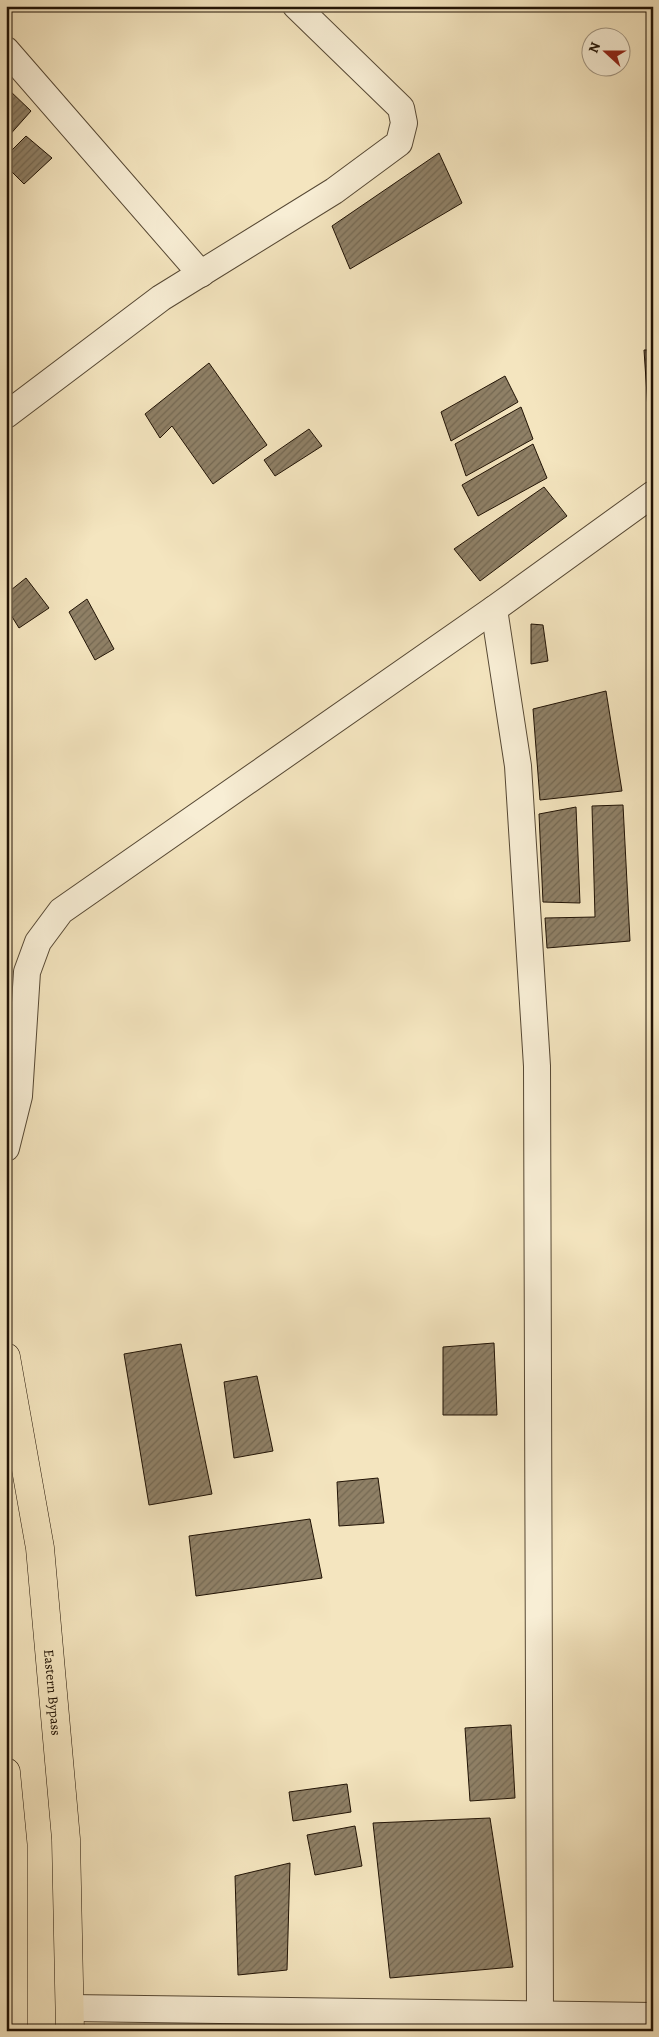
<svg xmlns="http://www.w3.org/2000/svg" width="659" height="2037" viewBox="0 0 659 2037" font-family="Alegreya,serif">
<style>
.building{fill:url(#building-hatch);stroke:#211305}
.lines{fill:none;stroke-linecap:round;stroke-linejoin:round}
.minor-casing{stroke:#564834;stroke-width:28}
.primary-casing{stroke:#211305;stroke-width:29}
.minor{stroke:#f8eed5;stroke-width:26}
.primary{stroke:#f4e5bf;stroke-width:28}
.labels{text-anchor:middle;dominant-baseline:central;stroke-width:4;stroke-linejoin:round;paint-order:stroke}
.street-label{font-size:14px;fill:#211305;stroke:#f8eed5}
</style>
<defs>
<pattern id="building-hatch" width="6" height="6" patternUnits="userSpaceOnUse" patternTransform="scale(1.25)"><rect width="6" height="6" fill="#8f8066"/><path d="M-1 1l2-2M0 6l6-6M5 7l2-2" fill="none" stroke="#746852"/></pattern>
</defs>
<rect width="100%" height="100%" fill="#f4e5bf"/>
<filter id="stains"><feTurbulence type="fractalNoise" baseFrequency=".004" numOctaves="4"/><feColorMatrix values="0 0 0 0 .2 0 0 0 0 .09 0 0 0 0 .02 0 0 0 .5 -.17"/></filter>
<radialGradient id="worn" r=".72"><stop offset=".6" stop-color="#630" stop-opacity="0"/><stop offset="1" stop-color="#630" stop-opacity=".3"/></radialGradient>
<g class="building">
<path d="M 8,89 L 31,111 L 7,138 L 6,91 Z"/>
<path d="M 26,136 L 52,158 L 24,184 L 6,166 L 6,156 Z"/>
<path d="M 439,153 L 462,203 L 350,269 L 332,226 Z"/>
<path d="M 644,350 L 653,350 L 653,410 L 648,410 Z"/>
<path d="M 209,363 L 267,445 L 213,484 L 172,426 L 160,438 L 145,414 Z"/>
<path d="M 505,376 L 518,402 L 451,441 L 441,412 Z"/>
<path d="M 521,407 L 533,439 L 466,476 L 455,444 Z"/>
<path d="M 309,429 L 322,446 L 275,476 L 264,460 Z"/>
<path d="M 533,444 L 547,478 L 478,516 L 462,485 Z"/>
<path d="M 544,487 L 567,516 L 480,581 L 454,549 Z"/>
<path d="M 26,578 L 49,608 L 19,628 L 6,607 L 6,594 Z"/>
<path d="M 87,599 L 114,649 L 95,660 L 69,612 Z"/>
<path d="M 531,624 L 543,625 L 548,661 L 531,664 Z"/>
<path d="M 606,691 L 622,791 L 540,800 L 533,709 Z"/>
<path d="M 623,805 L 630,941 L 547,948 L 545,918 L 595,917 L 592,806 Z"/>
<path d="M 576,807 L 580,903 L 543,902 L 539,814 Z"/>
<path d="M 494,1343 L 497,1415 L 443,1415 L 443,1347 Z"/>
<path d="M 181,1344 L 212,1494 L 149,1505 L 124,1354 Z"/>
<path d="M 257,1376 L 273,1451 L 234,1458 L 224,1382 Z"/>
<path d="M 378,1478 L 384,1523 L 339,1526 L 337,1482 Z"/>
<path d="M 310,1519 L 322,1578 L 196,1596 L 189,1536 Z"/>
<path d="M 511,1725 L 515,1798 L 470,1801 L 465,1728 Z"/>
<path d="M 347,1784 L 351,1812 L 293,1821 L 289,1792 Z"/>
<path d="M 490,1818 L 513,1967 L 390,1978 L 373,1823 Z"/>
<path d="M 355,1826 L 362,1866 L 315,1875 L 307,1835 Z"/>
<path d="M 290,1863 L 287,1970 L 238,1975 L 235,1876 Z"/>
</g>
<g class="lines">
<g class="minor-casing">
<g id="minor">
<path d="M 6,50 L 201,274"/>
<path d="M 6,415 L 161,298 L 334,191 L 399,143 L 404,123 L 401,108 L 296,6"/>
<path d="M 494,609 L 518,766 L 537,1066 L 540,2014"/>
<path d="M 6,1148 L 19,1096 L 27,972 L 38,942 L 61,911 L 494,609 L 653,494"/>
<path d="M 71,2008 L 653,2016"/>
</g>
</g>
<g class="primary-casing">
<g id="primary">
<path id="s1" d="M 6,1357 L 40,1548 L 66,1839 L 70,2031"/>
<path d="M 6,1772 L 13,1845 L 13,2031"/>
</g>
</g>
<use href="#minor" class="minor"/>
<use href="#primary" class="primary"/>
</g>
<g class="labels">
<g class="street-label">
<text stroke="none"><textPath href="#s1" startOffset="339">Eastern Bypass</textPath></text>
</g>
</g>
<rect width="659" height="2037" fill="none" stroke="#f4e5bf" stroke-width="25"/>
<rect x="8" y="8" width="644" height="2022" fill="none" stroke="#211305" stroke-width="2.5"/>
<rect x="12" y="12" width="634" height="2012" fill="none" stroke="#211305"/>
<g transform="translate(606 52) rotate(291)"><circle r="24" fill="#f8eed5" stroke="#a29682"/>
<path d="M0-4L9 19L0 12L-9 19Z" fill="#8f2418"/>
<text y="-8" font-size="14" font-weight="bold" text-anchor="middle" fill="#211305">N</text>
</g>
<rect width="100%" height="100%" filter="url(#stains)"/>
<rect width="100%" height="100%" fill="url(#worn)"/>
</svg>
